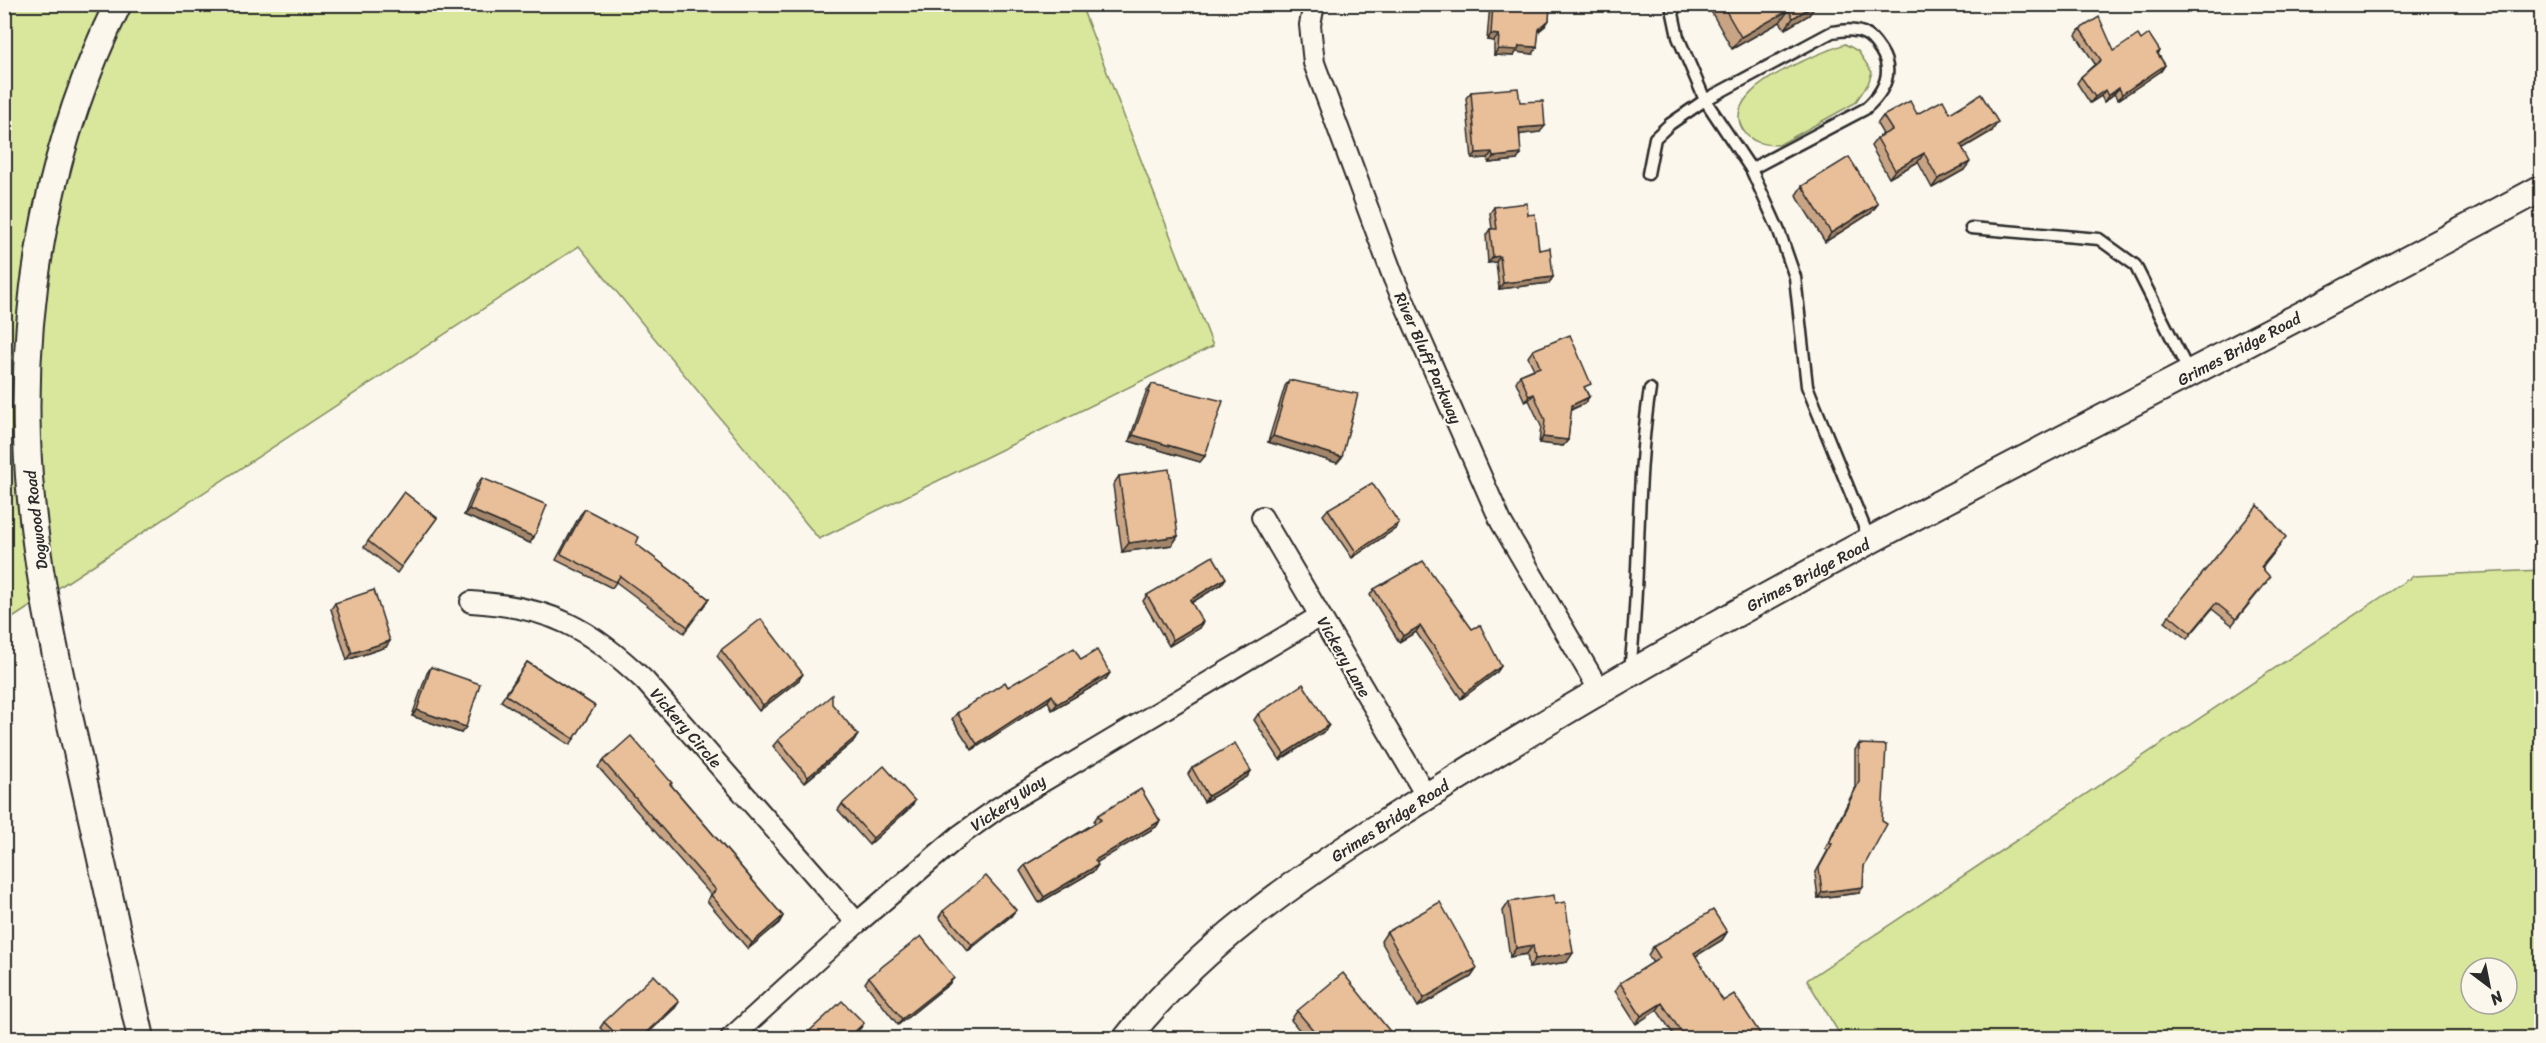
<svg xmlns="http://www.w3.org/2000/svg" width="2546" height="1043" viewBox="0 0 2546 1043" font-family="Sriracha,sans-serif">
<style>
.green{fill:#d8e79b;stroke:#828963;stroke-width:1.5;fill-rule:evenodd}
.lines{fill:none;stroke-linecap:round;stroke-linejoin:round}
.service-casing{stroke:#2b2b2b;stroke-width:15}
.minor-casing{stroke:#2b2b2b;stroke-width:24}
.tertiary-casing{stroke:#2b2b2b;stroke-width:30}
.service{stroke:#fbf7ec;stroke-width:10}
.minor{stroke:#fbf7ec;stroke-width:20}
.tertiary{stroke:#fbf7ec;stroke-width:26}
.wall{fill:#c8a484;stroke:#2b2b2b;stroke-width:1.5}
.shaded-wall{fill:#a3866b;stroke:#2b2b2b;stroke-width:1.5}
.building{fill:#e9bf99;stroke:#2b2b2b;stroke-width:1.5}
.labels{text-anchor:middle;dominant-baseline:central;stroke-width:4.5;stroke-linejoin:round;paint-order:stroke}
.street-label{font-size:16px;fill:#2b2b2b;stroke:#fbf7ec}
</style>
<rect width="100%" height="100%" fill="#fbf7ec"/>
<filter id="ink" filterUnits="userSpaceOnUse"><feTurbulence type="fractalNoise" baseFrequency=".0167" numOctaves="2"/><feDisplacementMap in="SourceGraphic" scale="12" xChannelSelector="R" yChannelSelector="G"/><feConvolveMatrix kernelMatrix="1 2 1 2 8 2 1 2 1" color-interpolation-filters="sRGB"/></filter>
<g filter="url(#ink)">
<g class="green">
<path d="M 5,5 L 1081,5 L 1213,346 L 819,539 L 579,246 L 5,623 Z"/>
<path d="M 1845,44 L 1858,51 L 1872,72 L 1868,84 L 1855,103 L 1779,145 C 1765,145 1751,143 1743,130 C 1718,89 1818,54 1845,44 Z"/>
<path d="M 2541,570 L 2541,1038 L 1842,1038 L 1807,980 L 2413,576 ZM 2471,968 L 2507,968 L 2507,1004 L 2471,1004 Z"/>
</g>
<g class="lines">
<g class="service-casing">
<g id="service">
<path d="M 1671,4 L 1678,37 L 1705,100 L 1751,169 L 1779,231 L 1795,277 L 1807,386 L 1870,541"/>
<path d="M 1648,174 L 1655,138 L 1670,124 L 1705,100 L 1832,32 C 1842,31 1855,28 1865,34 C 1872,37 1877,45 1881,51 C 1895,73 1883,93 1865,109 L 1751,169"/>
<path d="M 1971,228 L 2099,239 L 2135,265 L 2190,374"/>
<path d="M 1630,670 C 1641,577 1635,482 1650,389"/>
</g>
</g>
<g class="minor-casing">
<g id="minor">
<path d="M 1314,4 L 1310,25 L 1314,63 L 1394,279 L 1501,522 L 1600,691"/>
<path d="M 1262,517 L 1427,797"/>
<path d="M 471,602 C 551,607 588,627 645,681 L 857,923"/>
<path d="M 731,1038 L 857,923 L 959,836 L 998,808 L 1320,616"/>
</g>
</g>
<g class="tertiary-casing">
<g id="tertiary">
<path d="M 118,4 C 52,138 22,289 27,438 C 30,542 53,646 76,747 C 98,844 119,941 141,1038"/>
<path d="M 1127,1038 C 1198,948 1293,882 1388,821 C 1440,788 1491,756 1544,724 C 1868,530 2210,368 2542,188"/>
</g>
</g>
<use href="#service" class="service"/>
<use href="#minor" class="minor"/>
<use href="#tertiary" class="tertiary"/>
</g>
<g class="wall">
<path d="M 1490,4 L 1550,4 L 1549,20 L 1545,26 L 1538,32 L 1537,47 L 1533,54 L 1516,52 L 1514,56 L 1494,55 L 1494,41 L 1487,40 Z"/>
<path d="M 1707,4 L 1817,4 L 1809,15 L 1785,29 L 1780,22 L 1732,49 Z"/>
<path d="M 2080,29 L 2114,51 L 2141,40 L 2160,51 L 2158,54 L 2165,65 L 2161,71 L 2118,100 L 2114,94 L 2104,102 L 2101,96 L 2090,103 L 2077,83 L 2081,77 L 2095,64 L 2076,35 Z"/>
<path d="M 1471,92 L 1520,102 L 1540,132 L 1520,134 L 1517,160 L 1489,163 L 1488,158 L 1472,159 L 1466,98 Z"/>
<path d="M 1950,113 L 1992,131 L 1963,148 L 1964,170 L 1932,188 L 1918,162 L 1889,178 L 1871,146 L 1877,138 L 1883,134 L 1877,124 L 1883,116 Z"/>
<path d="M 1802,186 L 1871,213 L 1825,242 L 1796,195 Z"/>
<path d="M 1494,207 L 1528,215 L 1539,250 L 1553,277 L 1549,283 L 1499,289 L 1496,262 L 1488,263 L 1486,235 L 1490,229 L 1492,229 L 1490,213 Z"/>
<path d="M 1533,350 L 1586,390 L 1589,397 L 1584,404 L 1571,410 L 1568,440 L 1563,446 L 1539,443 L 1541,426 L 1529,400 L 1525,402 L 1516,382 L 1520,375 L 1534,369 L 1528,357 Z"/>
<path d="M 1289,380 L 1342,457 L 1337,463 L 1268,442 L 1285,386 Z"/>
<path d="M 1152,384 L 1205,456 L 1200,462 L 1129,441 L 1147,390 Z"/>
<path d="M 1119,476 L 1178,536 L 1172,545 L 1122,552 L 1113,485 Z"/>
<path d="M 482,478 L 530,543 L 464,515 L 477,484 Z"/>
<path d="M 404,492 L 437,518 L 397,573 L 364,547 Z"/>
<path d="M 585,509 L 636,544 L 709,599 L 684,633 L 616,582 L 612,588 L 556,560 L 580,515 Z"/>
<path d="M 1328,509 L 1395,529 L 1352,558 L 1323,515 Z"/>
<path d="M 2282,543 L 2262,568 L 2266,583 L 2232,625 L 2212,609 L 2187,639 L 2165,622 L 2169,615 Z"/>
<path d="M 1222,584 L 1192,602 L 1199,628 L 1169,646 L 1143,601 L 1147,595 Z"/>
<path d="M 1374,589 L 1472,629 L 1501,666 L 1497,672 L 1461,699 L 1416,632 L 1399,642 L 1370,595 Z"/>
<path d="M 335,603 L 386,647 L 347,660 L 331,609 Z"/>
<path d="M 721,650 L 799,680 L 759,711 L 717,656 Z"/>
<path d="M 1081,660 L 1106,679 L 1052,710 L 1048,701 L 972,750 L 952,719 L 957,713 L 1008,687 Z"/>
<path d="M 527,662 L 595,706 L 570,745 L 501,701 Z"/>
<path d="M 431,667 L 461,733 L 412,716 L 427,673 Z"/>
<path d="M 1258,714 L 1325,731 L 1280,760 L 1254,720 Z"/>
<path d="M 778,740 L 854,741 L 804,783 L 773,746 Z"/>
<path d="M 1859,744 L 1864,866 L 1859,893 L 1818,898 L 1815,874 L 1828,850 L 1825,849 L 1855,788 L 1855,750 Z"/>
<path d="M 603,761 L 671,785 L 783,916 L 779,923 L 748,949 L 707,901 L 711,895 L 598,767 Z"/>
<path d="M 1192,768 L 1251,771 L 1247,777 L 1204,802 L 1188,774 Z"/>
<path d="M 842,804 L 911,807 L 869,845 L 838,810 Z"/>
<path d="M 1098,815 L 1160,821 L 1156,827 L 1096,862 L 1094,871 L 1039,903 L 1020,871 L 1025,865 L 1095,823 L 1094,821 Z"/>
<path d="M 1509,902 L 1567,962 L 1529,968 L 1527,954 L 1510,957 L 1503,911 Z"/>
<path d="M 943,911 L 1011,916 L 968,951 L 939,917 Z"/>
<path d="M 1387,932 L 1477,968 L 1471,977 L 1418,1007 L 1381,941 Z"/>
<path d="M 1727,932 L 1722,940 L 1695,956 L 1723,1001 L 1763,1038 L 1676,1038 L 1657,1010 L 1636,1024 L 1615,991 L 1620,983 L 1653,963 L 1648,955 L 1653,947 Z"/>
<path d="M 869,977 L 949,984 L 898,1025 L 865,983 Z"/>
<path d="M 675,1008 L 610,1038 L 600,1028 L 604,1022 Z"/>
<path d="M 1297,1011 L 1389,1038 L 1306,1038 L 1291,1020 Z"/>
</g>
<g class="shaded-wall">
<path d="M 1817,4 L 1809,15 L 1785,29 L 1793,18 Z"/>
<path d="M 1789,10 L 1780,22 L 1732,49 L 1741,37 Z"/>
<path d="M 1549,20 L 1545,26 L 1534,35 L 1539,29 Z"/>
<path d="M 1491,34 L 1499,35 L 1494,41 L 1487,40 Z"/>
<path d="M 1519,46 L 1537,47 L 1533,54 L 1516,52 L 1514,56 L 1494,55 L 1498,49 Z"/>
<path d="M 2165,65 L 2161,71 L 2118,100 L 2122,94 Z"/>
<path d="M 2119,88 L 2114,94 L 2104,102 L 2108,96 Z"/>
<path d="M 2105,90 L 2101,96 L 2090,103 L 2095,97 Z"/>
<path d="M 1998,122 L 1992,131 L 1955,153 L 1961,145 Z"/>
<path d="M 1545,126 L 1540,132 L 1515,135 L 1519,128 Z"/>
<path d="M 1492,152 L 1488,158 L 1472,159 L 1476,153 Z"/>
<path d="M 1924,153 L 1918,162 L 1889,178 L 1895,170 Z"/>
<path d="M 1521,154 L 1517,160 L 1489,163 L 1493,157 Z"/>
<path d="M 1970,162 L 1964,170 L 1932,188 L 1938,179 Z"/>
<path d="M 1878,204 L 1871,213 L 1825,242 L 1831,233 Z"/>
<path d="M 1500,256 L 1496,262 L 1488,263 L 1493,257 Z"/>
<path d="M 1553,277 L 1549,283 L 1499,289 L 1503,283 Z"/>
<path d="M 1534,394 L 1529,400 L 1525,402 L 1529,396 Z"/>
<path d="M 1589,397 L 1584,404 L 1567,411 L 1572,405 Z"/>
<path d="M 1133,435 L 1205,456 L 1200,462 L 1129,441 Z"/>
<path d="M 1273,436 L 1342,457 L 1337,463 L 1268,442 Z"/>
<path d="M 1543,437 L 1568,440 L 1563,446 L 1539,443 Z"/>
<path d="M 469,509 L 534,537 L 530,543 L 464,515 Z"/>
<path d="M 1399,523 L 1395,529 L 1352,558 L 1356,552 Z"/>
<path d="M 1178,536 L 1172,545 L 1122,552 L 1129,543 Z"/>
<path d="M 1226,578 L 1222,584 L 1186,606 L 1190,600 Z"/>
<path d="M 1203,622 L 1199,628 L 1169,646 L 1173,640 Z"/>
<path d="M 1420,626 L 1416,632 L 1399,642 L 1403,636 Z"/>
<path d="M 390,641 L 386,647 L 347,660 L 352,653 Z"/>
<path d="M 1501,666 L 1497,672 L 1461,699 L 1465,693 Z"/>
<path d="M 1110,673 L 1106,679 L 1052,710 L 1057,704 Z"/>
<path d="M 803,674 L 799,680 L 759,711 L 763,705 Z"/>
<path d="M 1052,695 L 1048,701 L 972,750 L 977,744 Z"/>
<path d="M 417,710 L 466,727 L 461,733 L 412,716 Z"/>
<path d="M 1329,725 L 1325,731 L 1280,760 L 1284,754 Z"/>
<path d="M 858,735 L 854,741 L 804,783 L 808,777 Z"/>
<path d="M 1251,771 L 1247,777 L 1204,802 L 1208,796 Z"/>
<path d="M 915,801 L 911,807 L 869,845 L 873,838 Z"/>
<path d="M 1160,821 L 1156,827 L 1091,866 L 1095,860 Z"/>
<path d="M 1098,865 L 1094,871 L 1039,903 L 1044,897 Z"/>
<path d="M 1863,887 L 1859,893 L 1818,898 L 1822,892 Z"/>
<path d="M 1016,910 L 1011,916 L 968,951 L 972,945 Z"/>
<path d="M 783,916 L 779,923 L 748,949 L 752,943 Z"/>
<path d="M 1727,932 L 1722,940 L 1688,961 L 1694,953 Z"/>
<path d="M 1533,945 L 1527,954 L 1510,957 L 1516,948 Z"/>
<path d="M 1573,953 L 1567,962 L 1529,968 L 1535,959 Z"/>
<path d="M 1477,968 L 1471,977 L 1418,1007 L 1424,998 Z"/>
<path d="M 954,978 L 949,984 L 898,1025 L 902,1019 Z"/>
<path d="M 679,1002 L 675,1008 L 643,1038 L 640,1038 Z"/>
<path d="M 1662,1003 L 1657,1010 L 1636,1024 L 1641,1016 Z"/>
<path d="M 864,1023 L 860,1029 L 850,1038 L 848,1038 Z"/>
</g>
<g class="building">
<path d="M 1493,4 L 1550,4 L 1549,20 L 1539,29 L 1537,47 L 1519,46 L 1518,50 L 1498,49 L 1499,35 L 1491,34 Z"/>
<path d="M 1722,4 L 1816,4 L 1793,18 L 1789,10 L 1741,37 Z"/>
<path d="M 2099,17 L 2114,51 L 2138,35 L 2141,40 L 2149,34 L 2160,51 L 2157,53 L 2165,65 L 2122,94 L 2119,88 L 2108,96 L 2105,90 L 2095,97 L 2081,77 L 2101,60 L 2080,29 Z"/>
<path d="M 1518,88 L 1520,102 L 1543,101 L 1545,126 L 1519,128 L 1521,154 L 1493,157 L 1492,152 L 1476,153 L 1471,92 Z"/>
<path d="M 1981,94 L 1998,122 L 1961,145 L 1970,162 L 1938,179 L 1924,153 L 1895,170 L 1877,138 L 1892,130 L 1883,116 L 1910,101 L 1917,114 L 1943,100 L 1950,113 Z"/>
<path d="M 1849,157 L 1878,204 L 1831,233 L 1802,186 Z"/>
<path d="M 1527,203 L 1528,215 L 1535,214 L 1539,250 L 1550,248 L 1553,277 L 1503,283 L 1500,256 L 1493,257 L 1490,229 L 1497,229 L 1494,207 Z"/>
<path d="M 1570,335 L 1591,384 L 1584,387 L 1589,397 L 1572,405 L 1568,440 L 1543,437 L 1545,420 L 1534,394 L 1529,396 L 1520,375 L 1540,367 L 1533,350 Z"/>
<path d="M 1289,380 L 1358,394 L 1342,457 L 1273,436 Z"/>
<path d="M 1152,384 L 1223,401 L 1205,456 L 1133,435 Z"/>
<path d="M 1169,469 L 1178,536 L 1129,543 L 1119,476 Z"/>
<path d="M 482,478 L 547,505 L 534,537 L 469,509 Z"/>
<path d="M 1372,483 L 1399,523 L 1356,552 L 1328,509 Z"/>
<path d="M 404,492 L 437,518 L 401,567 L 368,541 Z"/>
<path d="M 2258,505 L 2286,537 L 2261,567 L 2270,577 L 2236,619 L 2216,603 L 2191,633 L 2169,615 Z"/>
<path d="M 585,509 L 639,537 L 636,544 L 709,599 L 688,627 L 620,576 L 616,582 L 561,554 Z"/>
<path d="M 1213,556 L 1226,578 L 1190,600 L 1203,622 L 1173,640 L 1147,595 Z"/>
<path d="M 1423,561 L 1472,629 L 1480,625 L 1501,666 L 1465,693 L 1420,626 L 1403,636 L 1374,589 Z"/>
<path d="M 374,590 L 390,641 L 352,653 L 335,603 Z"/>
<path d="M 761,619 L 803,674 L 763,705 L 721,650 Z"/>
<path d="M 1074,648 L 1081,660 L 1097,650 L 1110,673 L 1057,704 L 1052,695 L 977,744 L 957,713 L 1005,682 L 1008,687 Z"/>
<path d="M 527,662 L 595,706 L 574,739 L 506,695 Z"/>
<path d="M 431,667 L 480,684 L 466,727 L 417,710 Z"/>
<path d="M 1303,684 L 1329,725 L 1284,754 L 1258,714 Z"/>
<path d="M 832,695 L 832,704 L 858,735 L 808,777 L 778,740 Z"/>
<path d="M 631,736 L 672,783 L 670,784 L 783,916 L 752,943 L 711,895 L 716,890 L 603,761 Z"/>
<path d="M 1235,743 L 1251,771 L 1208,796 L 1192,768 Z"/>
<path d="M 1859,744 L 1886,745 L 1882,821 L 1887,824 L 1864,866 L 1863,887 L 1822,892 L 1819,868 L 1832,844 L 1829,843 L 1859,782 Z"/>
<path d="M 884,766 L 915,801 L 873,838 L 842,804 Z"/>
<path d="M 1141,789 L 1160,821 L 1095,860 L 1098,865 L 1044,897 L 1025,865 L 1101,820 L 1098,815 Z"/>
<path d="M 986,876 L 1016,910 L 972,945 L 943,911 Z"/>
<path d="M 1554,895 L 1555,904 L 1565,902 L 1573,953 L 1535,959 L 1533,945 L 1516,948 L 1509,902 Z"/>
<path d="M 1440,902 L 1477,968 L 1424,998 L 1387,932 Z"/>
<path d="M 1713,910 L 1727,932 L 1694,953 L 1723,1001 L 1734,994 L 1763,1038 L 1685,1038 L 1662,1003 L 1641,1016 L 1620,983 L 1660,958 L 1653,947 Z"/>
<path d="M 921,936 L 954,978 L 902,1019 L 869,977 Z"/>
<path d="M 1343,973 L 1392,1034 L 1387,1038 L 1320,1038 L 1297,1011 Z"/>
<path d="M 654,975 L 679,1002 L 640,1038 L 609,1038 L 615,1033 L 604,1022 Z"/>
<path d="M 842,1001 L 864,1023 L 848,1038 L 802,1038 Z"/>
</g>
</g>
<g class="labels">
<g class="street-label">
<text transform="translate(2239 349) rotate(-28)">Grimes Bridge Road</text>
<text transform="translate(1428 358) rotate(66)">River Bluff Parkway</text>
<text transform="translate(36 520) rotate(-97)">Dogwood Road</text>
<text transform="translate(1808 575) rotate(-28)">Grimes Bridge Road</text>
<text transform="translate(1344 657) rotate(60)">Vickery Lane</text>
<text transform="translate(686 728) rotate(49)">Vickery Circle</text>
<text transform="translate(1008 803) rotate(-34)">Vickery Way</text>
<text transform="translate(1390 821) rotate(-33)">Grimes Bridge Road</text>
</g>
</g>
<rect width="2546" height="1043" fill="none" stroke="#fbf7ec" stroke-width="24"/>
<rect x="12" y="12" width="2522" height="1019" fill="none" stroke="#2b2b2b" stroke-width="2" filter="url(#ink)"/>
<g transform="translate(2489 986) rotate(148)"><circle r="28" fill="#fbf7ec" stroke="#a8a59f" stroke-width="1.5"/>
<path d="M0-4.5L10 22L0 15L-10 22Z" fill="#2b2b2b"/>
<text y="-9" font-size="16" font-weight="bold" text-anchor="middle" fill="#2b2b2b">N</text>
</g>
</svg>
